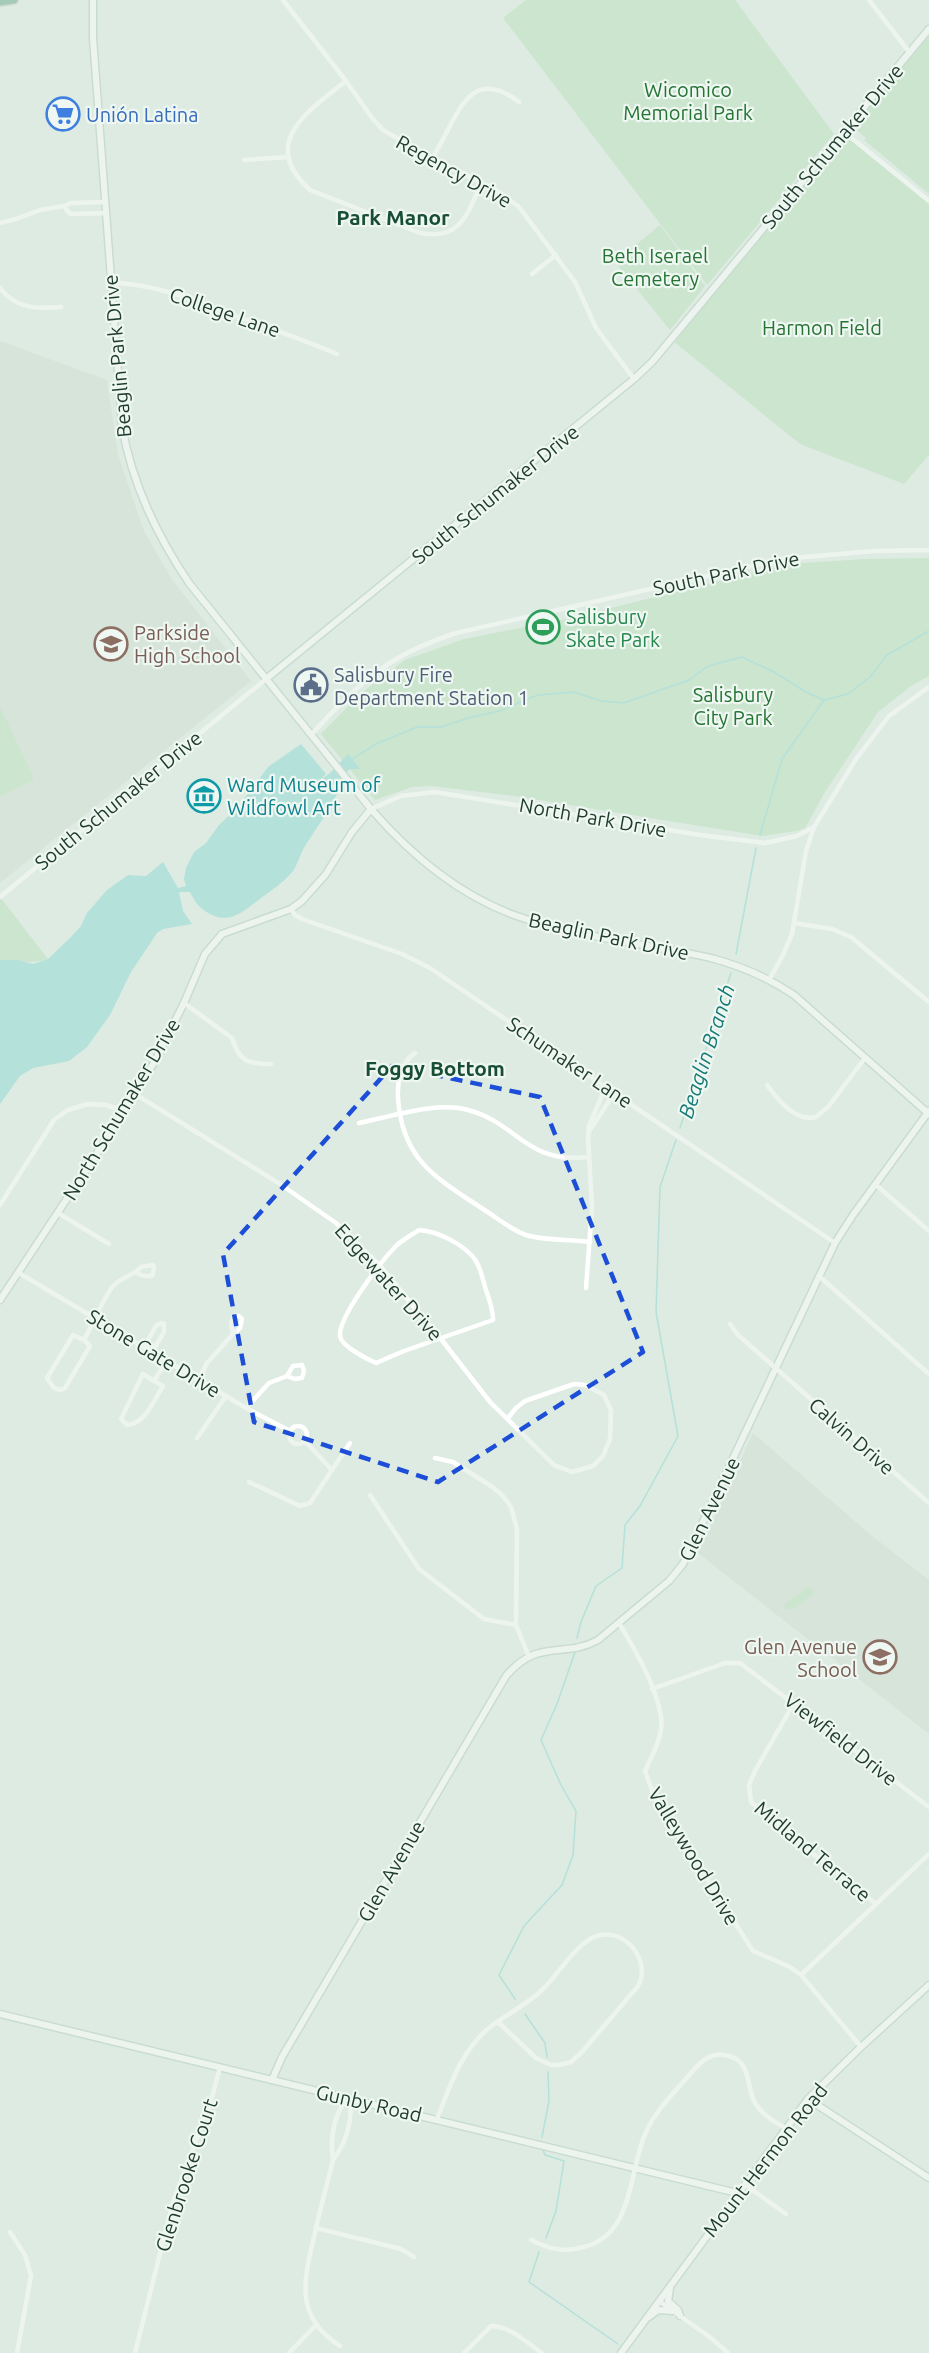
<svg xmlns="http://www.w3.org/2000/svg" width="929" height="2353" viewBox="0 0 929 2353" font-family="Ubuntu,sans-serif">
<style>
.built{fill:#ccdbd1}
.green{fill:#b5deb7}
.water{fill:#81d4d0}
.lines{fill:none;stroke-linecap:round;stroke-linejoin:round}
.stream{stroke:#81d4d0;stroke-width:1.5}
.secondary-casing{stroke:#b0cbbc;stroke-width:9}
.primary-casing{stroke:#c0c8c4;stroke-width:10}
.street{stroke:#fff;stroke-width:4.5}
.secondary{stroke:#fff;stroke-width:6}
.primary{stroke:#5fa384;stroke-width:7}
.marked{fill:none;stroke:#1d4ed8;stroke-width:4.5;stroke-dasharray:12 8;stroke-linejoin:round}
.labels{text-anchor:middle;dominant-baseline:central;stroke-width:4.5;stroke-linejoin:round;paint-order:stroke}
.park-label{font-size:20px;fill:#267434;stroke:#eef7f1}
.shop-label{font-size:20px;fill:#366cbe;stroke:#eef7f1;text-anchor:start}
.street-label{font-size:20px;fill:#1e3b2d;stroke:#eef7f1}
.leisure-label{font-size:20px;fill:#27864d;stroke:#eef7f1;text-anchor:start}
.education-label{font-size:20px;fill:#785e54;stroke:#eef7f1;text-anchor:start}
.service-label{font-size:20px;fill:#4e5e75;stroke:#eef7f1;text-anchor:start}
.culture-label{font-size:20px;fill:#0d838f;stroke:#eef7f1;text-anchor:start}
.neighbourhood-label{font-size:21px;font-weight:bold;fill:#194e36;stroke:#eef7f1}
.water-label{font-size:21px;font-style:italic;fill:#157a76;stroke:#eef7f1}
</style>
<rect width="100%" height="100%" fill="#deebe2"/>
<g class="built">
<path d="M 0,341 L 107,380 L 118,455 L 144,531 L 171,578 L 251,681 L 0,883 Z"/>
<path d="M 753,1433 L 872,1536 L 929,1580 L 929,1734 L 698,1553 Z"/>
</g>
<g class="green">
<path d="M 526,0 L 735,0 L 834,134 L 707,285 L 503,18 Z"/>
<path d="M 929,35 L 929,194 L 864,140 L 866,138 L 853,127 Z"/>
<path d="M 844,132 L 929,198 L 929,455 L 904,484 L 800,444 L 673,341 Z"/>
<path d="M 660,225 L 705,286 L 670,330 L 615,262 Z"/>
<path d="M 929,558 L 929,676 L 911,686 L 878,712 L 825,792 L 805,828 L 796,831 L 762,836 L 514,796 L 431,786 L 412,787 L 375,800 L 321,734 L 361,693 L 405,660 L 464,639 L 566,619 L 788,564 L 865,559 Z"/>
<path d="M 0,707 L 33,777 L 32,781 L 0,796 Z"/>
<path d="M 0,897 L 48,959 C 29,965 19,960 0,960 Z"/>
<path d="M 808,1587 L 813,1591 L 813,1594 L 794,1609 L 786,1609 L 784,1606 L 786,1603 Z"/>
</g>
<path class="water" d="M 301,744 L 326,774 L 318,782 L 330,773 L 348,754 L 360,769 L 350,769 L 326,792 L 327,793 L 335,787 L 339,790 C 330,810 317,827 305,846 C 300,854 298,864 293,871 C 284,882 272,890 261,898 C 245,910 232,924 212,915 C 200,909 196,904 190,892 L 179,892 L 183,911 L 192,924 L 163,929 L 157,933 L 131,972 L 110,1015 L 87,1047 L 69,1061 L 33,1068 L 20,1076 L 0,1104 L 0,960 L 18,960 L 33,964 L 48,959 L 71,937 L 81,926 L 87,913 L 107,890 L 128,875 L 146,876 L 163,862 L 178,888 L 186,886 L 184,879 L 186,868 L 194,852 L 206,843 L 219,825 L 238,807 L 268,767 Z"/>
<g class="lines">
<g class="stream">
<path d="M 352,759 L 376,744 L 417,727 L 442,727 L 468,718 L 499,711 L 538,695 L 574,692 L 601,701 L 624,703 L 689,680 L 708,666 L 742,657 L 774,672 L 806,692 L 824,700 L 848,694 L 870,677 L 887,655 L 929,631"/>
<path d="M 760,835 L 782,759 L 824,700"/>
<path d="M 736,954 L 756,848"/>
<path d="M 680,1128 L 731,973"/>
<path d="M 577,1638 L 581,1622 L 596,1586 L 622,1568 L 625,1525 L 640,1506 L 678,1436 L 656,1312 L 660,1187 L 676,1140"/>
<path d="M 515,1999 L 499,1975 L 524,1926 L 562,1885 L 573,1855 L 576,1811 L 561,1785 L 541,1740 L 557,1704 L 575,1652"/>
<path d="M 525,2014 L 545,2043 L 547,2057"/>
<path d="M 542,2137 L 549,2101 L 548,2072"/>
<path d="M 543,2150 L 545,2155 L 564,2161 L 556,2211 L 546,2238"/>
<path d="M 539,2252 L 529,2282 L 618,2344"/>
</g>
<g class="secondary-casing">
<g id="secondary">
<path d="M 93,0 L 93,38 L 122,426 C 132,484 156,534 189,583 L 371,809 C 410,854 457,894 514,915 C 577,938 646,943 711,958 C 741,966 769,978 794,995 L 929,1114"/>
<path d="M 266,679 L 634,379 L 652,362 L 703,301 L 929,29"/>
<path d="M 0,1300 L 103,1144 L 155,1061 L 184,1003 L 205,954 L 222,934 L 291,909 L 302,901 L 326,874 L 352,832 L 371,809"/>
<path d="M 0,2014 L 737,2193"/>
<path d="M 272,2080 L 282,2057 L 506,1676 C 539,1637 564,1659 598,1640 L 669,1581 L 683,1564 L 835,1243 L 853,1215 L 929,1111"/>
<path d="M 808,2099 L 929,2178"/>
<path d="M 670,2288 L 668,2301 L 678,2310 L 680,2316"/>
<path d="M 649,2317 L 658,2310 L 673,2311"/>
<path d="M 621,2353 L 808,2099 L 861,2047 L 929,1985"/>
</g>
</g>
<g class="primary-casing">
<path id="primary" d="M 0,2 L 14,0"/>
</g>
<g class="street">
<path d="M 283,0 L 346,81 L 372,118 L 383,130 L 432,158 L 496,190 L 519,207 L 575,282 L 596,328 L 634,379"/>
<path d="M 869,0 L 910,53"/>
<path d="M 346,81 C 308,111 258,143 310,190 L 420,233 C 460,241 468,214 481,183"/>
<path d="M 844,132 L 929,201"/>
<path d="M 432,158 C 456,124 466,61 519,102"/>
<path d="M 244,160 L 288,157"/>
<path d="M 64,206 L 69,213 L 72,214 L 106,213"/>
<path d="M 0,223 L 16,219 L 40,210 L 64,206 L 71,203 L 105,202"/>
<path d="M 532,274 L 556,255"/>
<path d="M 111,283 C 154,283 196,301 236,316 C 270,328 304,340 337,354"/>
<path d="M 0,288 C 16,309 37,309 61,307"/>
<path d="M 311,735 C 358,683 388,655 456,633 L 782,559 L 874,551 L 929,550"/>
<path d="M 371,809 L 401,796 L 435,792 L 700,835 L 765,843 L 797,836 L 814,827"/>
<path d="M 0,897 L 266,679"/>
<path d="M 291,909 L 295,915 L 302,919 L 402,954 L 430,968 L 835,1243"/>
<path d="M 794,923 L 832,929 L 851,937 L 929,1002"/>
<path d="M 769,980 L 783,955 L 792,934 L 806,851 L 814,827 L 856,759 L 889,716 L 929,687"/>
<path d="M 184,1003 L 232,1038 C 239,1062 249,1064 271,1064"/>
<path d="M 415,1053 C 401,1062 397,1082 398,1098 C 402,1160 436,1178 483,1209 C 496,1217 511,1230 526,1235 C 546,1241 569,1239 590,1242"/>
<path d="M 767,1085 C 778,1100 795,1122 816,1117 L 828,1107 L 865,1058"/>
<path d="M 135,1094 L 280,1184 L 336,1223 L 379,1265 L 441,1339 L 490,1402 L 554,1465 L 572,1472 L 593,1466 L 603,1456 L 610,1439 L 611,1410 L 604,1395 L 585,1385 L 574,1384 L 525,1401 L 516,1408 L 508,1418"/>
<path d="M 359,1123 C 390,1117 437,1101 468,1110 C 518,1123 525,1164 588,1157"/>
<path d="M 590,1130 L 615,1092"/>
<path d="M 875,1184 L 929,1231"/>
<path d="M 0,1205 L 54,1120 L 68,1110 L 88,1104 L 106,1105 L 124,1111"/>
<path d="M 58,1213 L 109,1244"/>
<path d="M 419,1230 C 437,1231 466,1245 476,1261 C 482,1271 483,1282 487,1293 C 490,1303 493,1309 493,1320 L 404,1351 L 376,1363 C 367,1359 341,1346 340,1336 C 338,1317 383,1259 396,1246 C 403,1239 412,1235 419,1230 Z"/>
<path d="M 19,1273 L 246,1408 L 290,1431"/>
<path d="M 819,1276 L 929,1374"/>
<path d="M 586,1288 L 592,1207 L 588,1138 L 589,1126 L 606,1086"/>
<path d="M 730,1324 L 738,1335 L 929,1503"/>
<path d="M 84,1340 L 90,1346 L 65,1388 L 61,1390 L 54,1388 L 47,1378 L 73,1335 L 84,1340 C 92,1326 104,1296 114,1285 C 122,1277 133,1276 141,1267 L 153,1265 L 154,1269 L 152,1276 L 144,1276 L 136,1273"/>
<path d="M 144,1347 L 156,1326 L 161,1323 L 164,1324 L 164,1332 L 152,1352"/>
<path d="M 199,1379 L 207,1363 L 233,1334 L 231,1322 L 234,1316 L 239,1316 L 242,1319 L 240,1328 L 233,1334"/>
<path d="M 154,1381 L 143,1374 L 121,1419 L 127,1425 C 145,1424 154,1400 163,1386 L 154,1381 L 167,1360"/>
<path d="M 246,1408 L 269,1383 L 287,1376 L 293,1366 L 302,1365 L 304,1371 L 302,1378 L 295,1379 L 287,1376"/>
<circle cx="298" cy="1435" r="9"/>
<path d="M 197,1438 L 226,1396"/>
<path d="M 305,1441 L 331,1469"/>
<path d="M 435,1458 L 453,1462 L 491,1486 L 503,1496 L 511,1507 L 517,1529 L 516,1625 L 529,1657"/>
<path d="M 249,1482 L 300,1506 L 310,1503 L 350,1443"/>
<path d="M 370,1495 L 419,1569 L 484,1619 L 516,1625"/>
<path d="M 619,1623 C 635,1650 657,1687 661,1717 C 664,1734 652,1756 645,1771 L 654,1796 L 753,1951 L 790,1967 L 801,1975 L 861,2047"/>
<path d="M 652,1689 L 725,1663 L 740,1663 L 929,1807"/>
<path d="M 794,1703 L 755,1771 L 749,1785 L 751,1802 L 783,1830 L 876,1904"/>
<path d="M 801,1975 L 929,1854"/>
<path d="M 437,2119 C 450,2086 461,2051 489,2028 C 505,2015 525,2006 541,1991 C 557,1976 573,1948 592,1938 C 621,1923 653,1959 638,1986 L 581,2053 L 571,2062 L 560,2065 L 551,2065 L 536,2058 L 498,2022"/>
<path d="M 333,2160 C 330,2141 333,2113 348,2099"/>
<path d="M 744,2184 L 786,2214"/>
<path d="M 316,2228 L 401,2249 L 414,2257"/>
<path d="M 10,2232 L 25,2255 L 31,2276 L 17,2353"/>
<path d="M 531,2240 C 549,2249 564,2253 584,2247 C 635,2234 628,2171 646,2132 C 656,2110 675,2092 690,2074 C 700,2062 712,2050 729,2056 C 751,2062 746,2084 754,2101 C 761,2114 773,2121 785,2128"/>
<path d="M 659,2301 L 711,2338 L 728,2353"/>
<path d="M 340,2346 C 293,2316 304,2279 315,2233 C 320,2209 327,2185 333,2160 C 346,2143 354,2119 349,2098"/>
<path d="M 135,2353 L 173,2202 L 211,2101 L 220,2067"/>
<path d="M 289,2353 L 316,2325"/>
<path d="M 464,2353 L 491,2326 C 510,2326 526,2342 542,2353"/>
</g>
<use href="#secondary" class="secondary"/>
<use href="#primary" class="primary"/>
</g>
<path d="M0 0H929V2353H0ZM 392,1066 L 540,1097 L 643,1352 L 438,1482 L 254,1422 L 223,1254 Z" fill="#deebe2" fill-opacity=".55" fill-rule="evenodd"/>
<path class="marked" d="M 392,1066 L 540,1097 L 643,1352 L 438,1482 L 254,1422 L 223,1254 Z"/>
<defs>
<g id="supermarket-ring" transform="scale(1.725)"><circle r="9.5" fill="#eef7f1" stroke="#3f7fe0" stroke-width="1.5"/><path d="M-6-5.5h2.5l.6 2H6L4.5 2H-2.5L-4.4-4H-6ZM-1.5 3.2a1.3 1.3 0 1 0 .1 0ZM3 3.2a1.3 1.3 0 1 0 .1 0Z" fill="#3f7fe0"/></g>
<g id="stadium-ring" transform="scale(1.725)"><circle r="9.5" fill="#eef7f1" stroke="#2e9e5b" stroke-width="1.5"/><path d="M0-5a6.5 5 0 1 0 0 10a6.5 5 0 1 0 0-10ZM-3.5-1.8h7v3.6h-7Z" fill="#2e9e5b"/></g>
<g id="school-ring" transform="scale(1.725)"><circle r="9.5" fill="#eef7f1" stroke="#8d6e63" stroke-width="1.5"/><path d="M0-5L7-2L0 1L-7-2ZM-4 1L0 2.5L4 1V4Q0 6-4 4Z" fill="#8d6e63"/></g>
<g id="civic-ring" transform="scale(1.725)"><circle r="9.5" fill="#eef7f1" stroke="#5c6f8a" stroke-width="1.5"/><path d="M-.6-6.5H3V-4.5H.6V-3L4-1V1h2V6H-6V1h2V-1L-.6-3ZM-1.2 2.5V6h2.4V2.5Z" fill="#5c6f8a"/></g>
<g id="museum-ring" transform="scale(1.725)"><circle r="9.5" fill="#eef7f1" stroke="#0f9aa8" stroke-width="1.5"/><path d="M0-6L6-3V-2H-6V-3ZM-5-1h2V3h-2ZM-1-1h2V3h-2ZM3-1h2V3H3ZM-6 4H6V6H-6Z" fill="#0f9aa8"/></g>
</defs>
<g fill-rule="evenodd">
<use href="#supermarket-ring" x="63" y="114"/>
<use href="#stadium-ring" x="543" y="627"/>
<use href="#school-ring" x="111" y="644"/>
<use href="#civic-ring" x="311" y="685"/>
<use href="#museum-ring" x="204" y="796"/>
<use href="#school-ring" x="880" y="1657"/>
</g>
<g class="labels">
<g class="park-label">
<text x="688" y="89">Wicomico<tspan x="688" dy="23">Memorial Park</tspan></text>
<text x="655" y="255">Beth Iserael<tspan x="655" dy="23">Cemetery</tspan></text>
<text x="822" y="327">Harmon Field</text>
<text x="733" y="694">Salisbury<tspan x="733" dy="23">City Park</tspan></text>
</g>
<g class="shop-label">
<text x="86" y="114">Unión Latina</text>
</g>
<g class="street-label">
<text transform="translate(832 146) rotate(-50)">South Schumaker Drive</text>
<text transform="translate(454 171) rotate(29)">Regency Drive</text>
<text transform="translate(225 312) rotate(19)">College Lane</text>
<text transform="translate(117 356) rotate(-95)">Beaglin Park Drive</text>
<text transform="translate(495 494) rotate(-39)">South Schumaker Drive</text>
<text transform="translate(726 573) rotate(-12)">South Park Drive</text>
<text transform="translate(118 800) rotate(-39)">South Schumaker Drive</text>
<text transform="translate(593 817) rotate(10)">North Park Drive</text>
<text transform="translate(609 936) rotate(12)">Beaglin Park Drive</text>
<text transform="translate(570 1062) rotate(34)">Schumaker Lane</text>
<text transform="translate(121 1109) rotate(-59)">North Schumaker Drive</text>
<text transform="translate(389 1282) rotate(48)">Edgewater Drive</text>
<text transform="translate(154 1353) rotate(31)">Stone Gate Drive</text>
<text transform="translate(852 1436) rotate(41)">Calvin Drive</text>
<text transform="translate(709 1509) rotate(-64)">Glen Avenue</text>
<text transform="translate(841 1739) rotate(38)">Viewfield Drive</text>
<text transform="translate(813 1851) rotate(40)">Midland Terrace</text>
<text transform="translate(694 1856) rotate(59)">Valleywood Drive</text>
<text transform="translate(391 1871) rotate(-60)">Glen Avenue</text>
<text transform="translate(369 2103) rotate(13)">Gunby Road</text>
<text transform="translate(765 2160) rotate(-52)">Mount Hermon Road</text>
<text transform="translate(186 2175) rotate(-72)">Glenbrooke Court</text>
</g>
<g class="leisure-label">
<text x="566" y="616">Salisbury<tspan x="566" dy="23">Skate Park</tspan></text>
</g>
<g class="education-label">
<text x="134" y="632">Parkside<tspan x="134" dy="23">High School</tspan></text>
<text x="857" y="1646" text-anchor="end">Glen Avenue<tspan x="857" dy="23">School</tspan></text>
</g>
<g class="service-label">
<text x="334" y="674">Salisbury Fire<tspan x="334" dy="23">Department Station 1</tspan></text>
</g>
<g class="culture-label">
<text x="227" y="784">Ward Museum of<tspan x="227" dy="23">Wildfowl Art</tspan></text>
</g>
<g class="neighbourhood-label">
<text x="393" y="217">Park Manor</text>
<text x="435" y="1068">Foggy Bottom</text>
</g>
<g class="water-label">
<text transform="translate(706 1051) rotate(-72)">Beaglin Branch</text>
</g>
</g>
</svg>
